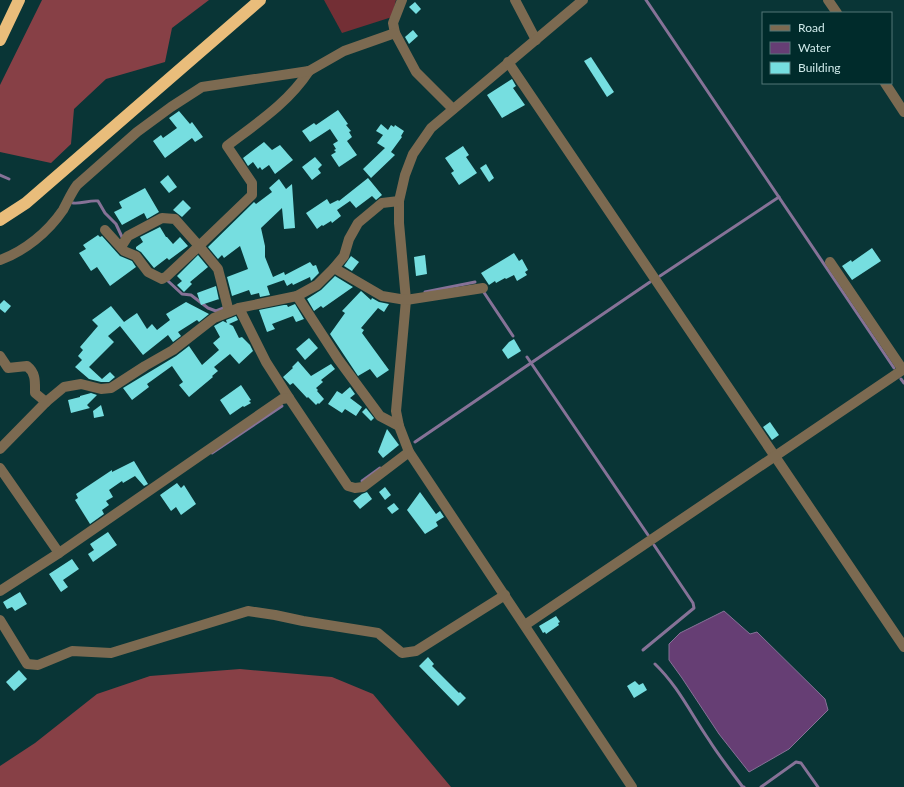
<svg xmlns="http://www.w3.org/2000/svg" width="904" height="787" viewBox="0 0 904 787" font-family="Lato,sans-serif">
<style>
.green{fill:#732f35}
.forest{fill:#874046}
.water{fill:#663e74;stroke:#867297}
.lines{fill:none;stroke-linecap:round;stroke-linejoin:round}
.stream{stroke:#867297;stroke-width:3}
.building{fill:#76dee0}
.minor{stroke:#7c6a51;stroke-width:10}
.highway{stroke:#e9bd7b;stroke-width:12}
</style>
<rect width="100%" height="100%" fill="#093536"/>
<path class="green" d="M 324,0 L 396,0 L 392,17 L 342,33 Z"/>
<g class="forest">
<path d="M 42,0 L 209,0 L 172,28 L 165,62 L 106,79 L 74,109 L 71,144 L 51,163 L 0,152 L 0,85 Z"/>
<path d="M 240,669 L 332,677 L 373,694 L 451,787 L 0,787 L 0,766 L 35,743 L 97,694 L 150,676 Z"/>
</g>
<path class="water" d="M 724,611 L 750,634 L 757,632 L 825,699 L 828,710 L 789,749 L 749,772 L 719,734 L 682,678 L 669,660 L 669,644 L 680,633 Z"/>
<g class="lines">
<g class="stream">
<path d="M 646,0 L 894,368"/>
<path d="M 0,175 L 9,179"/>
<path d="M 73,203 C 82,204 89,200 98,201 L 105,213 L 116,224 L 122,237"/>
<path d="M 660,276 L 779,197"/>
<path d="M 168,281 L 182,294 L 191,295 L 208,308 L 216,311 L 226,307"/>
<path d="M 483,291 L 513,336"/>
<path d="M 425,292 L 475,282"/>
<path d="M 527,357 L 648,535"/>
<path d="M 901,379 L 904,383"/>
<path d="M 415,442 L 650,282"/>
<path d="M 212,453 L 282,406"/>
<path d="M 362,481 L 380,468"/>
<path d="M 643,650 L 694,608 L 693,603 L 654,545"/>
<path d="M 655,664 C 678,686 691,714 709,740 C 719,756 731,771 742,786 L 744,787"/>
<path d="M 761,787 L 796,762 L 801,763 L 818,787"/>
</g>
</g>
<g class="building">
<path d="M 415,2 L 421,9 L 416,14 L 409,7 Z"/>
<path d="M 413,30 L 418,36 L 409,44 L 405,37 Z"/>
<path d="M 591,57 L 614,92 L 607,97 L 584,61 Z"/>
<path d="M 512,79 L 516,86 L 513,88 L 525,105 L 502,118 L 487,95 Z"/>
<path d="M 338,110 L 348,124 L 346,125 L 351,131 L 349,132 L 352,137 L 347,141 L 357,155 L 339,167 L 331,155 L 336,152 L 334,150 L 336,149 L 333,144 L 338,141 L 330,129 L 310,142 L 302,131 L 314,123 L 316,125 Z"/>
<path d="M 179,111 L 190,124 L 192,122 L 203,137 L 195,142 L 192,138 L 165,158 L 153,141 L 161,135 L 163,138 L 177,128 L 169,118 Z"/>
<path d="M 381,124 L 388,130 L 391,125 L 394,127 L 395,125 L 404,131 L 401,136 L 402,137 L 391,152 L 395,155 L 371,178 L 363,169 L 385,148 L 377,143 L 383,135 L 376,131 Z"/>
<path d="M 264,142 L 272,150 L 280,145 L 293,160 L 275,174 L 269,165 L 262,170 L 260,167 L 258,169 L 253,162 L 248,166 L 243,158 Z"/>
<path d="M 463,146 L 469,155 L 466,157 L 477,173 L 459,185 L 451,173 L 454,171 L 445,158 Z"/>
<path d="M 315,157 L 322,165 L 318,169 L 321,173 L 312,180 L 302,167 Z"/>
<path d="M 486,164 L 494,178 L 489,182 L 480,168 Z"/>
<path d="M 168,175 L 177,187 L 169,193 L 160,182 Z"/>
<path d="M 368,178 L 382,195 L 376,200 L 372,196 L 356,208 L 350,201 L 337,210 L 341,216 L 332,223 L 331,221 L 323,226 L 322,225 L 317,229 L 306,213 L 327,199 L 330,204 L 338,200 L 339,201 Z"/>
<path d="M 279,179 L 286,189 L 292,184 L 295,228 L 284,229 L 282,208 L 261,228 L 265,246 L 265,257 L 273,277 L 284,272 L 285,275 L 310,262 L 313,266 L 316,265 L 319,273 L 311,281 L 310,277 L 293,285 L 292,283 L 287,286 L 284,280 L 267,286 L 270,295 L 260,297 L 259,293 L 251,295 L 249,290 L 232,296 L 227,277 L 248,269 L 240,246 L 224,258 L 222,255 L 218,259 L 208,247 L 254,202 L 256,204 L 272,192 L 269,188 Z"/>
<path d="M 145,188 L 159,212 L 147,219 L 144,213 L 122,225 L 114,212 L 122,208 L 119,202 Z"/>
<path d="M 183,200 L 191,208 L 182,217 L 173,210 Z"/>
<path d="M 160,227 L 166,237 L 167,237 L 173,244 L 180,237 L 188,246 L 169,260 L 167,258 L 154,268 L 141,252 L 136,249 L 136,247 L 143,242 L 140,237 Z"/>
<path d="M 98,235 L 100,237 L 102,236 L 120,256 L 132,261 L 136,267 L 110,286 L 97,267 L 91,271 L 79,253 L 86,249 L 83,245 Z"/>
<path d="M 872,248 L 881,261 L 852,280 L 842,266 L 851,260 L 852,262 Z"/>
<path d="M 514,253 L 519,261 L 522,259 L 528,270 L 525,272 L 527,275 L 517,281 L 514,275 L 506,279 L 505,278 L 496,283 L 495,281 L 489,285 L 481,273 Z"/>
<path d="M 198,255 L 208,267 L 190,282 L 192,284 L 184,292 L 177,285 L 182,281 L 177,276 Z"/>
<path d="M 425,255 L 427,274 L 416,276 L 414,257 Z"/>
<path d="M 351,256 L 359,262 L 352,271 L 344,266 Z"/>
<path d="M 335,276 L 353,287 L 323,308 L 321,306 L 314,311 L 307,299 L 321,290 Z"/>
<path d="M 216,286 L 219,300 L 219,299 L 201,305 L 197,293 Z"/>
<path d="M 361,291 L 371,300 L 372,298 L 379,302 L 389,304 L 384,312 L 378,308 L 361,328 L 364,330 L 362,333 L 389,370 L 377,378 L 370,369 L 358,376 L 330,334 L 345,313 L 342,311 Z"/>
<path d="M 4,300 L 11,306 L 5,313 L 0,309 L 0,304 Z"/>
<path d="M 186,302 L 209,314 L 199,322 L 197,320 L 178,332 L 181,336 L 173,342 L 168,335 L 143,355 L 120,326 L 108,336 L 114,342 L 89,367 L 102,379 L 110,372 L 115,377 L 109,382 L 101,382 L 89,379 L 75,367 L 82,360 L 78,356 L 83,350 L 80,347 L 98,326 L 92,320 L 111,306 L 124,322 L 137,313 L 147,329 L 152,324 L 157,330 L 170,320 L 166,314 Z"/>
<path d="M 295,304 L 304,319 L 296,322 L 293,316 L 272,324 L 275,329 L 267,332 L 259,310 L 284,305 L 287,305 L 288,307 Z"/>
<path d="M 236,316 L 238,320 L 229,324 L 233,326 L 239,338 L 242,337 L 250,345 L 253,351 L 239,364 L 230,354 L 214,367 L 218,371 L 212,376 L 213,377 L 189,397 L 179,385 L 183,382 L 172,366 L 147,384 L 149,387 L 132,400 L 123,388 L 176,356 L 189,346 L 202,365 L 219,350 L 213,343 L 220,337 L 214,326 L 223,321 L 227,323 L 226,320 Z"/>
<path d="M 309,338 L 318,348 L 305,360 L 296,349 Z"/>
<path d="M 514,339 L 521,351 L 508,359 L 502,350 L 509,342 Z"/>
<path d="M 298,361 L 311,376 L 331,364 L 335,369 L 321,380 L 323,382 L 316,388 L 318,390 L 317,391 L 324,399 L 319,404 L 318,403 L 316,405 L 308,397 L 307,398 L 293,383 L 290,385 L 283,377 L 293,368 L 292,367 Z"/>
<path d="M 241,385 L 251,400 L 249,401 L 251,403 L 244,407 L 243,406 L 230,415 L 220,400 Z"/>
<path d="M 350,387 L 355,394 L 350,398 L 362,407 L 356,416 L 345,409 L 342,413 L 328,404 L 337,391 L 342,394 Z"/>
<path d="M 91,393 L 97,395 L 87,405 L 90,408 L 71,413 L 68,400 L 80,397 L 80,396 Z"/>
<path d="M 101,405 L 104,416 L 94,418 L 93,411 Z"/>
<path d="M 366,408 L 374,418 L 371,421 L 362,412 Z"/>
<path d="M 770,422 L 779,435 L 772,440 L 763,427 Z"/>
<path d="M 387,429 L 399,445 L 383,458 L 378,452 Z"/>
<path d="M 134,461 L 148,484 L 144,486 L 135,476 L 123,483 L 122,481 L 109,490 L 113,497 L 106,501 L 109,505 L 102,510 L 104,514 L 90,524 L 75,500 L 78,498 L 76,494 L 112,470 L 112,472 Z"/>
<path d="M 177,483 L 181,488 L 184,485 L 196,504 L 181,515 L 176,507 L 171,511 L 160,495 Z"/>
<path d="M 385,487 L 391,495 L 385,500 L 379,492 Z"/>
<path d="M 367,492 L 372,499 L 360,509 L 353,501 L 362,494 Z"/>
<path d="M 420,492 L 436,514 L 440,511 L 444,517 L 436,522 L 438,526 L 425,534 L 407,510 Z"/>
<path d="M 394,503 L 399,509 L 392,514 L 387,508 Z"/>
<path d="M 108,532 L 117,545 L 93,562 L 88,554 L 94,550 L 90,544 Z"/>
<path d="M 72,559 L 79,569 L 63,580 L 68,587 L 61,592 L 49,574 Z"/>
<path d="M 20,592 L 27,604 L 15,611 L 12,607 L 7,609 L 3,602 Z"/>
<path d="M 556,616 L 560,622 L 558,623 L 559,625 L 546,634 L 545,632 L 543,633 L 539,626 Z"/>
<path d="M 428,657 L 434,664 L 432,666 L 459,693 L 460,692 L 466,698 L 458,706 L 419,666 Z"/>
<path d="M 19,670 L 27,679 L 14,691 L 6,682 Z"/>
<path d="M 635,681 L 639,685 L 643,683 L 647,690 L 634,698 L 627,686 Z"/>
</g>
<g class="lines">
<g class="minor">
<path d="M 515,0 L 536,40"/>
<path d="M 583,0 L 431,128 L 413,154 L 405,175 L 399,201 L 399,223 L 406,300 L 396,411 L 399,426 L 409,452 L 632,787"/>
<path d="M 828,0 L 837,13"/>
<path d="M 395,33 L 393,23 L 402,0"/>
<path d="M 508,62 L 904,647"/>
<path d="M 885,83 L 904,112"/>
<path d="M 105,230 L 124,251 L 136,256 L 148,272 L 162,279 L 167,276 L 199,246 L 218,269 L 229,312"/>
<path d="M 121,247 L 128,236 L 162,218 L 175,219 L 199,246 L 252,195 L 252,183 L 227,146 C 257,123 288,103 309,71"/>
<path d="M 0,260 C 25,251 48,232 63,210 C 68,201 71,193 77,185 L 137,132 L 171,107 L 202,87 L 309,71 L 344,51 L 395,33 L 416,72 L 453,109"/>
<path d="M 830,262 L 903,370"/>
<path d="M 334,268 L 382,296 L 406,300 L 483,288"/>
<path d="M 297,296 L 338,359 L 380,416 L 399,426"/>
<path d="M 239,308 L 266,362 L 289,398"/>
<path d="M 0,356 L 8,368 L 27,366 C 36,373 35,382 35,393 L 46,402"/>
<path d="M 0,449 L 46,402 L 64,387 L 81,384 L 101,389 L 111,388 L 145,366 L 173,350 L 214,318 L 239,308 L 297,296 L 317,285 L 334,268 L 344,256 L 349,239 L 358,223 L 382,203 L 399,201"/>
<path d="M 0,468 L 59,553"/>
<path d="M 0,591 L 59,553 L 282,399 L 289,398 L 348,486 L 355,488 L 363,487 L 409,452"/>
<path d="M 0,620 L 27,664 L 38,665 L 72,651 L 111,653 L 248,611 L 275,615 L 303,621 L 378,633 L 402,653 L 416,651 L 505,595"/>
<path d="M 525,625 L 904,369"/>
</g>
<g class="highway">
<path d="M 0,40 L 19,0"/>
<path d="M 0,220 L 26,203 L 260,0"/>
</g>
</g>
<rect x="762" y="12" width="130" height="72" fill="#002b2b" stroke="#537777"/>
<rect x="770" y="25" width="20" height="6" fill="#7c6a51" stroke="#537777"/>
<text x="798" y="32" font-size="12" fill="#cfeaea">Road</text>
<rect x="770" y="42" width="20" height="12" fill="#663e74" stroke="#537777"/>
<text x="798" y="52" font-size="12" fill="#cfeaea">Water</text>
<rect x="770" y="62" width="20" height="12" fill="#76dee0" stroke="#537777"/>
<text x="798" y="72" font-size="12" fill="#cfeaea">Building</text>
</svg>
